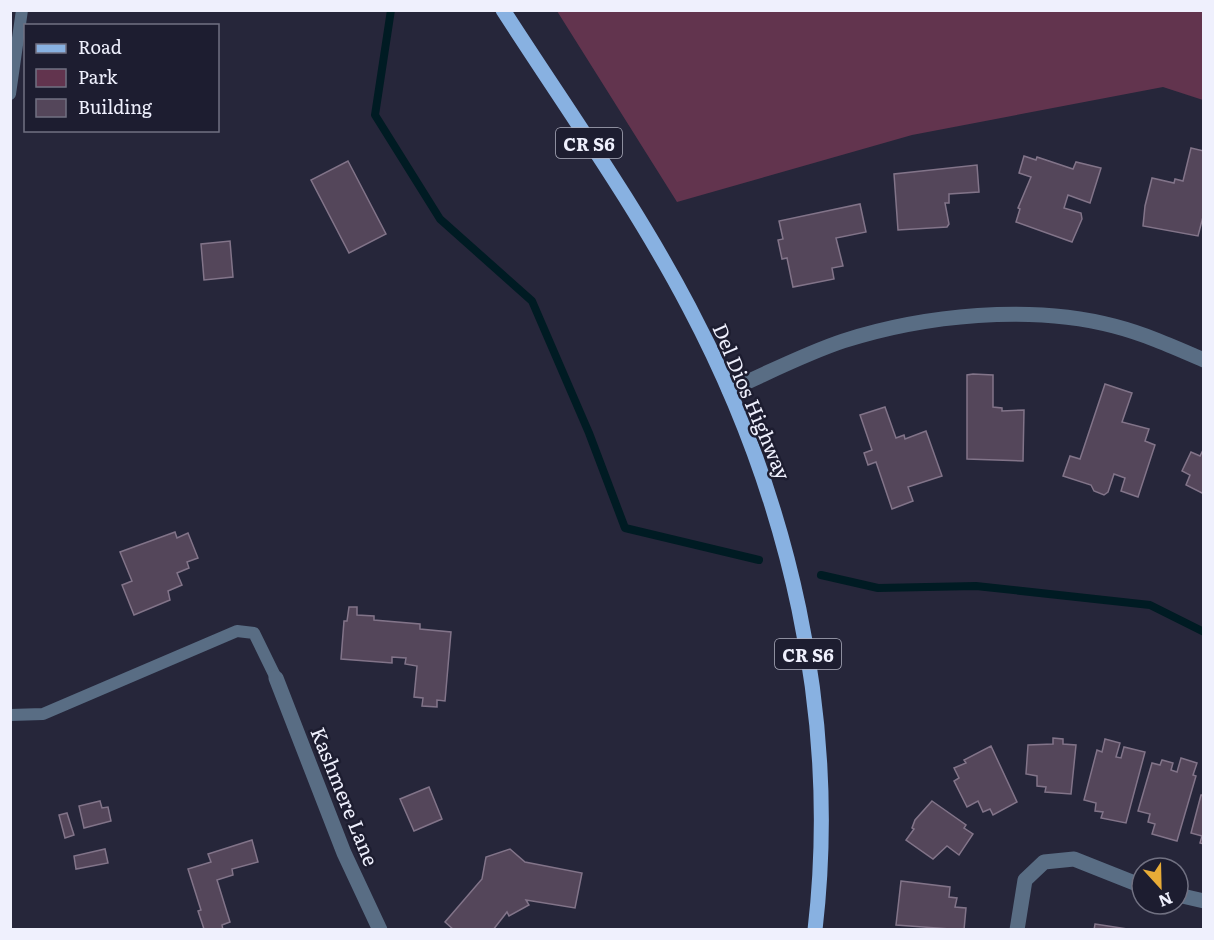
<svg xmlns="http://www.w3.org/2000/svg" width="1214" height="940" viewBox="0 0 1214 940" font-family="Literata,serif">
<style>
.green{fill:#62344e}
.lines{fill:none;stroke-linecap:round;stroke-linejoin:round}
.stream{stroke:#001b23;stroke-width:8}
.building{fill:#54465a;stroke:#827489;stroke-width:1.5}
.service{stroke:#596d84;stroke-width:12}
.minor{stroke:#596d84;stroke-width:15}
.primary{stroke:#88b1e1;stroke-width:15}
.labels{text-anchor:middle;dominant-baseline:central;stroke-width:5;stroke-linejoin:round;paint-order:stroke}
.shield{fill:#1d1d30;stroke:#b0b1c0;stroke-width:1.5}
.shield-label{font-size:18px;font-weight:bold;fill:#eff0fd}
.street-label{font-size:20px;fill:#eff0fd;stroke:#1d1d30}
</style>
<rect width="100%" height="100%" fill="#26263a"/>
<path class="green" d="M 557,11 L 1203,11 L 1203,100 L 1163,87 L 912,135 L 677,202 Z"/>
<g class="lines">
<g class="stream">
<path d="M 391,10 L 375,115 L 440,219 L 532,301 L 589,433 L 625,528 L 759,560"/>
<path d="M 821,575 L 878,588 L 976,586 L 1150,605 L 1204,632"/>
</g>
</g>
<g class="building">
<path d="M 1191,148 L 1204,151 L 1204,213 L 1198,236 L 1143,226 L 1145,206 L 1152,178 L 1174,183 L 1175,179 L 1183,181 Z"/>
<path d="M 1024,156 L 1036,160 L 1037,157 L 1073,169 L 1076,162 L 1101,168 L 1090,203 L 1068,195 L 1064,208 L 1081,213 L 1082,219 L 1072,242 L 1016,222 L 1020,209 L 1018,208 L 1031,177 L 1019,173 Z"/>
<path d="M 348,161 L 386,234 L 349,253 L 311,180 Z"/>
<path d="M 977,165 L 979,192 L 949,194 L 949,203 L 945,203 L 949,224 L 947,227 L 898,230 L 894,174 Z"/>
<path d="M 860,204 L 866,232 L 836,238 L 843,266 L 832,268 L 834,279 L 793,287 L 787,258 L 782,259 L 778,240 L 783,239 L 779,221 Z"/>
<path d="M 230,241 L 233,277 L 204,280 L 201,244 Z"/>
<path d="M 973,374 L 993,375 L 993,407 L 1002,408 L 1002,411 L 1024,410 L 1023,461 L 967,459 L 967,375 Z"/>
<path d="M 1105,384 L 1132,393 L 1122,422 L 1149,429 L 1145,441 L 1155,445 L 1138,497 L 1121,491 L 1125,478 L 1114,474 L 1108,492 L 1104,495 L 1094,491 L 1091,485 L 1063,476 L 1070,456 L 1080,459 Z"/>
<path d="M 885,407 L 896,438 L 904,435 L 905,439 L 926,431 L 942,476 L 908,487 L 913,501 L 892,509 L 876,462 L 868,465 L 864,453 L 872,450 L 860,415 Z"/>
<path d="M 1204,448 L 1204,494 L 1186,485 L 1190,475 L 1182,471 L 1191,452 L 1200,456 Z"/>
<path d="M 175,532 L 177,538 L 188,533 L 198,558 L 187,562 L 189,568 L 177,573 L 182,585 L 168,591 L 170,600 L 134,615 L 122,585 L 132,581 L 120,552 Z"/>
<path d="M 349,607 L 357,607 L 357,615 L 374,616 L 374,620 L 420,624 L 420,629 L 451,632 L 445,701 L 437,700 L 437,707 L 422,706 L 423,698 L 414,697 L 417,666 L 405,664 L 406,658 L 392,657 L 392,663 L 341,659 L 344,621 L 347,621 Z"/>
<path d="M 1053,738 L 1063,739 L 1063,744 L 1076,745 L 1071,794 L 1045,792 L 1046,787 L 1037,786 L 1037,776 L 1026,774 L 1028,745 L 1053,744 Z"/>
<path d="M 1105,739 L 1120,743 L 1116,757 L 1121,758 L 1124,747 L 1145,752 L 1126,823 L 1101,818 L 1103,812 L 1095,811 L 1096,803 L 1084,800 L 1097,750 L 1102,752 Z"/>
<path d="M 991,746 L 1017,802 L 993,815 L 990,809 L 983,812 L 978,801 L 967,807 L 954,781 L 959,778 L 954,768 L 966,763 L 964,760 Z"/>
<path d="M 1181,758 L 1197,763 L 1193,775 L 1196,776 L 1177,841 L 1152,834 L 1155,824 L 1148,822 L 1150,814 L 1138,811 L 1152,763 L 1160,765 L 1162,760 L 1173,763 L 1171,770 L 1177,772 Z"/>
<path d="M 429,787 L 442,819 L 414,831 L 400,799 Z"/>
<path d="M 1201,795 L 1204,795 L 1204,844 L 1200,843 L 1202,836 L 1191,833 Z"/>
<path d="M 100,801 L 102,808 L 108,807 L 111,821 L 84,828 L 79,806 Z"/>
<path d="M 932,801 L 966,825 L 964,828 L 973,834 L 959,855 L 947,846 L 933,859 L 906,840 L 914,829 L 912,828 L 915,820 Z"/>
<path d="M 67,813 L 74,835 L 65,838 L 59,815 Z"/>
<path d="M 252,840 L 258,862 L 232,869 L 233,875 L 217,880 L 230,922 L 222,925 L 223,930 L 204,929 L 198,911 L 201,910 L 188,869 L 211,862 L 208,854 Z"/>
<path d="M 105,849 L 108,863 L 76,869 L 74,856 Z"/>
<path d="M 510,849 L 525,862 L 582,873 L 575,908 L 526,900 L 529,905 L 509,916 L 507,912 L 493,930 L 454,930 L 445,922 L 482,879 L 486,857 Z"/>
<path d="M 901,881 L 950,887 L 949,897 L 957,898 L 955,907 L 966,908 L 964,930 L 896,925 Z"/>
<path d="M 1095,924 L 1134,930 L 1094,930 Z"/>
</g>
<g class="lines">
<g class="service">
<path d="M 10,94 L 22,10"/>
<path d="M 10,715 L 43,714 L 237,631 L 254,633 L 276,678"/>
</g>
<g class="minor">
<path d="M 729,390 C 766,374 804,354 843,341 C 924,315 1031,304 1114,326 C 1145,334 1174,347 1204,360"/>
<path d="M 276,678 L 344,853 L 380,930"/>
<path d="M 1178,895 L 1204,901"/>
<path d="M 1017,930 L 1025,880 L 1044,862 L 1074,859 L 1142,886"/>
</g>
<path class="primary" d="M 503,10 C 566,108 635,204 689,307 C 789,496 840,715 815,930"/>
</g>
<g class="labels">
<g class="shield">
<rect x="556" y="128" width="66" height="30" rx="4.5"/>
<rect x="775" y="639" width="66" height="30" rx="4.5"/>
</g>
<g class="shield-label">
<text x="589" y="143">CR S6</text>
<text x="808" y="654">CR S6</text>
</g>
<g class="street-label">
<text transform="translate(753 401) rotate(67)">Del Dios Highway</text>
<text transform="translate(346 796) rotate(68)">Kashmere Lane</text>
</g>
</g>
<rect width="1214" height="940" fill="none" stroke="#eff0fd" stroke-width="24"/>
<rect x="24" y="24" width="195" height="108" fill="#1d1d30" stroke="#717182" stroke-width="1.5"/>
<rect x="36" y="44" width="30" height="9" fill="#88b1e1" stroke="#717182" stroke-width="1.5"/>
<text x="78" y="54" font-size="18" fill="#eff0fd">Road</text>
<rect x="36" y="69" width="30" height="18" fill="#62344e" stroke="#717182" stroke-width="1.5"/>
<text x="78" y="84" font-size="18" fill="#eff0fd">Park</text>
<rect x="36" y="99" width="30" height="18" fill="#54465a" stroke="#717182" stroke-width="1.5"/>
<text x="78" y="114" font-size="18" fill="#eff0fd">Building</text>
<g transform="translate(1160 886) rotate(158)"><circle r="28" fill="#1d1d30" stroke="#717182" stroke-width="1.5"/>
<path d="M0-4.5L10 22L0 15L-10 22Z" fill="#e8ac37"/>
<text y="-9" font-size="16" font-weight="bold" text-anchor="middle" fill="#eff0fd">N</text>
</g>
</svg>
